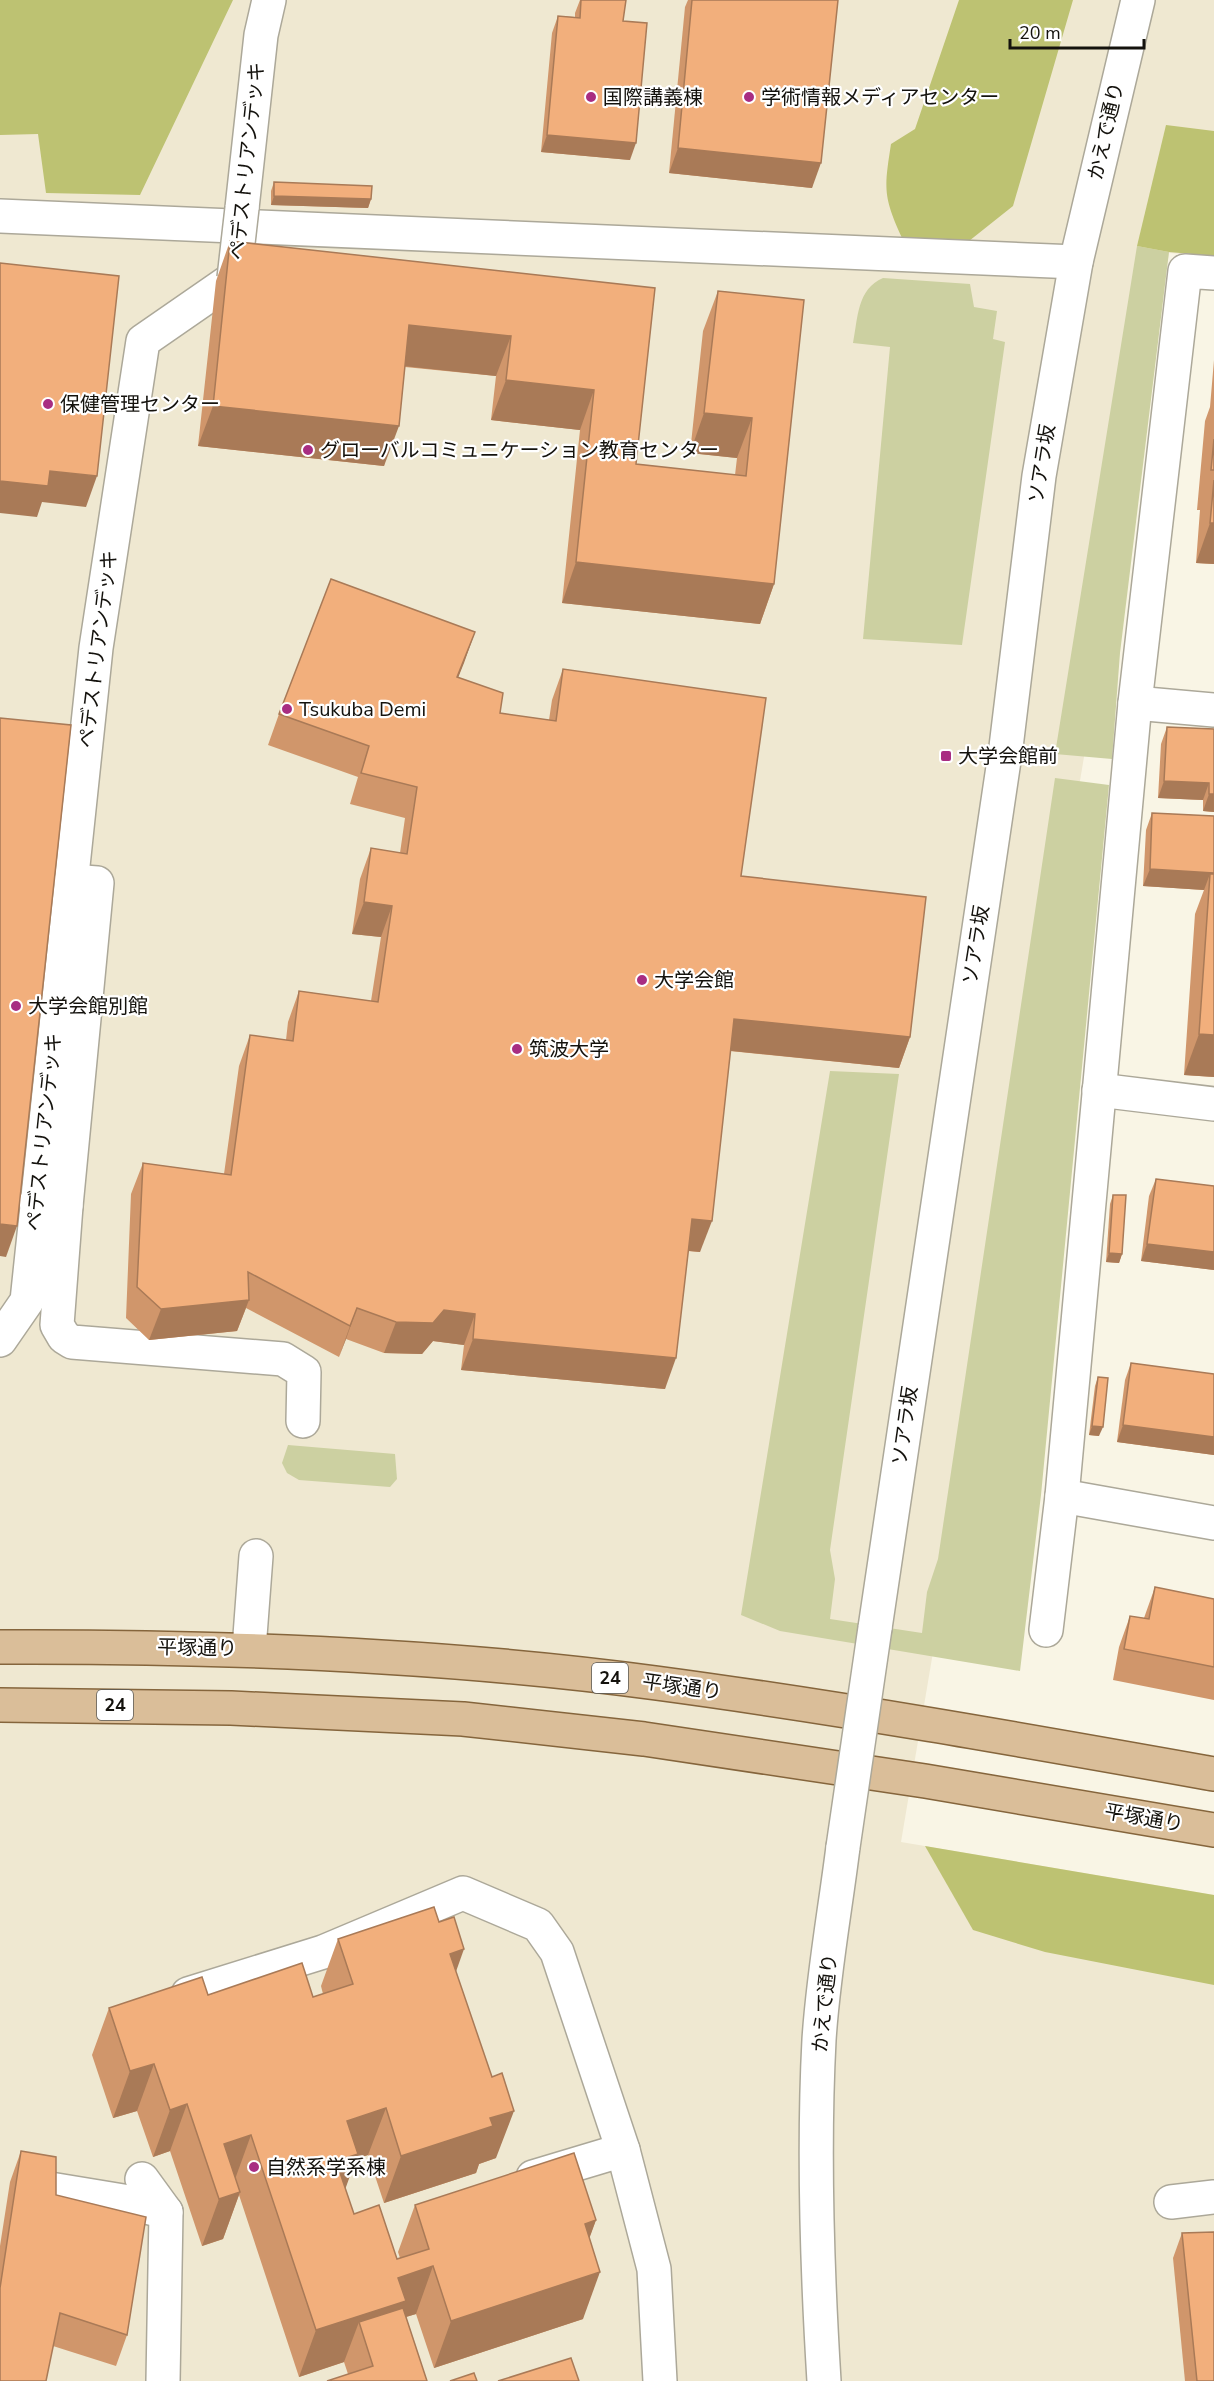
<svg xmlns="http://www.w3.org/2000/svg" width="1214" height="2381" viewBox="0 0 1214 2381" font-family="'Nunito Sans','Noto Sans JP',sans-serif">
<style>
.built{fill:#efe8d1}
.green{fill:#ccd0a1}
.forest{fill:#bdc272}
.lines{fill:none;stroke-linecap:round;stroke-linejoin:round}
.minor-casing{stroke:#aca899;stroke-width:36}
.major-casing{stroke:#85653c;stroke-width:36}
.minor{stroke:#fff;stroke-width:33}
.major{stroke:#dabe99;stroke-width:33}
.minor-bridge-casing{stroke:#aca899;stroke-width:36;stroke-linecap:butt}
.minor-bridge{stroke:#fff;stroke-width:33}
.wall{fill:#d0966b}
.shaded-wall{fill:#a97a57}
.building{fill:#f2af7c;stroke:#a97a57;stroke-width:1.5}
.poi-dot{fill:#a82d82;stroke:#fff;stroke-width:2}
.labels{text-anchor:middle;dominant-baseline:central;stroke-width:4.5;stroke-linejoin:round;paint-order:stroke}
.shield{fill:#fff;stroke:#5a5956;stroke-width:1.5}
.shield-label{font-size:18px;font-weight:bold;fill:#14120d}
.poi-label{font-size:20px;fill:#14120d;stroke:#fff;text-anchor:start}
.street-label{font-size:20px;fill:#14120d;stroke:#fff}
</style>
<rect width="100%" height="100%" fill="#f9f5e5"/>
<path class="built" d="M 0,0 L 1214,0 L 1214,256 L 1169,253 L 901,1842 L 1214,1895 L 1214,2381 L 0,2381 Z"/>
<g class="green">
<path d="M 1137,246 L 1169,252 L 1120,653 L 1112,759 L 1055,754 Z"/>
<path d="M 883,278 L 970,284 L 974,307 L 997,311 L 993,339 L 1005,342 L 962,645 L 863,639 L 890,347 L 853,343 C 858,318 857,289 883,278 Z"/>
<path d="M 1055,778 L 1109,785 L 1041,1495 L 1020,1671 L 780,1631 L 741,1615 L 830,1071 L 899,1074 L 830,1550 L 835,1579 L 830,1619 L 922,1633 L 927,1592 L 938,1559 Z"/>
<path d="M 288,1445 L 395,1454 L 397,1479 L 390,1487 L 299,1480 L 287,1473 L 282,1463 Z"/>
</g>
<g class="forest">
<path d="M 0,0 L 233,0 L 140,195 L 46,193 L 38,134 L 0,135 Z"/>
<path d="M 959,0 L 1073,0 L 1013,206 L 969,241 L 902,238 C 883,196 884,189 891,144 L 915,129 Z"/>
<path d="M 1166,125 L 1214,131 L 1214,256 L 1169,252 L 1137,246 Z"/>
<path d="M 925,1846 L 1214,1895 L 1214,1985 L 1045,1952 L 973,1930 Z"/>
</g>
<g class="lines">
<g class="minor-casing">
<g id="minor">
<path d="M 242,208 L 261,35 L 269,0"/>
<path d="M 0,216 L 1076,262"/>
<path d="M 1135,703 L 1214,710"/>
<path d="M 1099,1090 L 1214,1104"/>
<path d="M 36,1202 L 66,1206 L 57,1325 L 64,1337 L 72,1342 L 283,1359 L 304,1372 L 303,1421"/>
<path d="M 66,1206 L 97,883 L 71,881"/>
<path d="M 0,1340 L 27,1301 L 96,648 L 143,341 L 234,278"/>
<path d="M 1062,1496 L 1214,1523"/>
<path d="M 875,1628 L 1006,747 L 1039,476 L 1076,262 L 1138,0"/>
<path d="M 1046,1630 L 1062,1496 L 1135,703 L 1185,271 L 1214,273"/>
<path d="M 249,1649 L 256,1556"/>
<path d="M 197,2018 L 188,1994 L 323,1952 L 463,1893 L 538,1925 L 557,1952 L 623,2150 L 654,2269 L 660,2381"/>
<path d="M 533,2177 L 623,2150"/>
<path d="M 142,2179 L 166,2212 L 163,2381"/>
<path d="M 44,2188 L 123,2201 L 166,2212"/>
<path d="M 1171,2202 L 1214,2197"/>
<path d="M 824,2381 C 817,2268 813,2154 819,2040 C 823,1976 835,1911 843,1847"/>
</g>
</g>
<g class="major-casing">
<g id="major">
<path d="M 0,1647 C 219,1646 439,1654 656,1683 C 843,1708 1028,1741 1214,1774"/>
<path d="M 0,1705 L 231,1708 L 463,1719 L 644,1739 L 925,1781 L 1214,1830"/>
</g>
</g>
<use href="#minor" class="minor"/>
<use href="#major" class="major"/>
<g class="minor-bridge-casing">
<g id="minor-bridge">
<path d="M 234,278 L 242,208"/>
<path d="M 843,1847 L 875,1628"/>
</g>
</g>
<use href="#minor-bridge" class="minor-bridge"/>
</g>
<g class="wall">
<path d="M 580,0 L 621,0 L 623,21 L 630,160 L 541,152 L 552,33 L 558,16 L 575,17 L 575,13 Z"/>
<path d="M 688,0 L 838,0 L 812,188 L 669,173 L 685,7 Z"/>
<path d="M 274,182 L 371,199 L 368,208 L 271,205 L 271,191 Z"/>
<path d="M 230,241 L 655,288 L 636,464 L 735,475 L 737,458 L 690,453 L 703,331 L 718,291 L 804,300 L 774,584 L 760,624 L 562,603 L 580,430 L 491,420 L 496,376 L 405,367 L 384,466 L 198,446 L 216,281 Z"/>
<path d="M 1214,360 L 1214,564 L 1196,563 L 1200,510 L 1197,510 L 1205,421 L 1210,407 Z"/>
<path d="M 475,632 L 458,677 L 500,713 L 549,720 L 552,700 L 563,669 L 741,876 L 910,1037 L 899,1068 L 730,1051 L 700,1252 L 688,1251 L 665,1389 L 461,1370 L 464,1345 L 433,1341 L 422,1354 L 384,1353 L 346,1339 L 339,1357 L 246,1308 L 237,1331 L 149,1340 L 126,1318 L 131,1194 L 143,1163 L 224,1174 L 239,1066 L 250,1035 L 286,1040 L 288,1022 L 299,991 L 371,1001 L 381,937 L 352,934 L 360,879 L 371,848 L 400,853 L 405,818 L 350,804 L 358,777 L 268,745 L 279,714 Z"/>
<path d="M 1167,727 L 1214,729 L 1214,812 L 1203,811 L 1203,800 L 1158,798 L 1161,744 Z"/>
<path d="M 1152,813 L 1214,816 L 1214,1077 L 1184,1075 L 1195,914 L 1204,890 L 1143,886 L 1146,830 Z"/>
<path d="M 1156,1179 L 1214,1186 L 1214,1270 L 1141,1261 L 1149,1196 Z"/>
<path d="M 1113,1195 L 1122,1254 L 1119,1263 L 1106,1262 L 1110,1204 Z"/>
<path d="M 1131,1363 L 1214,1374 L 1214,1455 L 1117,1442 L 1125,1380 Z"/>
<path d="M 1098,1377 L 1099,1436 L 1089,1435 L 1095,1386 Z"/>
<path d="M 1155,1587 L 1214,1599 L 1214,1700 L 1113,1680 L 1119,1647 L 1130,1616 L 1144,1618 Z"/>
<path d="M 338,1939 L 456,1972 L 496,2158 L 479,2164 L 476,2173 L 384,2203 L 368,2155 L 356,2159 L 345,2188 L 354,2214 L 397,2259 L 400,2258 L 398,2252 L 415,2205 L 596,2220 L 589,2238 L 583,2319 L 434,2368 L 416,2314 L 406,2317 L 427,2381 L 348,2374 L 344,2362 L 299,2377 L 239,2195 L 223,2239 L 202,2246 L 170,2151 L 153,2157 L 137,2111 L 113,2118 L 92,2055 L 109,2008 L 208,1995 L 313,1997 L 323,1994 L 321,1986 Z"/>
<path d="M 21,2151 L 56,2195 L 127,2335 L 116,2366 L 53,2346 L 0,2381 L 0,2246 L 10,2182 Z"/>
<path d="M 1182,2233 L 1214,2381 L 1185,2381 L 1173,2258 Z"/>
</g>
<g class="shaded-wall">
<path d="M 547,135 L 636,143 L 630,160 L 541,152 Z"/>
<path d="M 678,148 L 821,163 L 812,188 L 669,173 Z"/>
<path d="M 274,196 L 371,199 L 368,208 L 271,205 Z"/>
<path d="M 409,325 L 511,336 L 496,376 L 394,365 Z"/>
<path d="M 506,380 L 594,390 L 580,430 L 491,420 Z"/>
<path d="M 213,406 L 399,426 L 384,466 L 198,446 Z"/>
<path d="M 704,413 L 752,418 L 737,458 L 690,453 Z"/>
<path d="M 50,471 L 97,476 L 86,507 L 42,502 L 37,517 L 0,513 L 0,481 Z"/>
<path d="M 1210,523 L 1214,523 L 1214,564 L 1196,563 Z"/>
<path d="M 576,562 L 774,584 L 760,624 L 562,603 Z"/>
<path d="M 475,632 L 464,663 L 446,708 L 457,677 Z"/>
<path d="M 1164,781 L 1209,783 L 1203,800 L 1158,798 Z"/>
<path d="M 1209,794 L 1214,794 L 1214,812 L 1203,811 Z"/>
<path d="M 1150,869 L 1214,873 L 1214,891 L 1210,874 L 1204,890 L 1143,886 Z"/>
<path d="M 364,902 L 392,906 L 381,937 L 352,934 Z"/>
<path d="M 734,1019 L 910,1037 L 899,1068 L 722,1050 Z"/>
<path d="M 1199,1034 L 1214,1035 L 1214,1077 L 1184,1075 Z"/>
<path d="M 692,1219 L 712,1221 L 700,1252 L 680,1250 Z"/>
<path d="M 0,1224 L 17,1226 L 6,1257 L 0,1256 Z"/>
<path d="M 1147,1244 L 1214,1252 L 1214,1270 L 1141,1261 Z"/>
<path d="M 1109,1253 L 1122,1254 L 1119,1263 L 1106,1262 Z"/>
<path d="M 249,1300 L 237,1331 L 149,1340 L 161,1309 Z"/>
<path d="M 357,1308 L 346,1339 L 339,1357 L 350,1326 Z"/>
<path d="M 444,1310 L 475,1314 L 464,1345 L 433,1341 L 422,1354 L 384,1353 L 396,1322 Z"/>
<path d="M 473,1339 L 676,1358 L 665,1389 L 461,1370 Z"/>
<path d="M 1123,1425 L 1214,1437 L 1214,1455 L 1117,1442 Z"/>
<path d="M 1092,1426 L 1103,1427 L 1099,1436 L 1089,1435 Z"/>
<path d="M 464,1949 L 447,1997 L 450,1954 Z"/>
<path d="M 154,2064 L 137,2111 L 113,2118 L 130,2071 Z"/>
<path d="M 187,2104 L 170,2151 L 153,2157 L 170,2110 Z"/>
<path d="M 386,2108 L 368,2155 L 356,2159 L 341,2201 L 319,2208 L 347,2121 Z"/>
<path d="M 514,2111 L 496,2158 L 479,2164 L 476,2173 L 384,2203 L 401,2156 L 490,2118 Z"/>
<path d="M 251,2135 L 234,2182 L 224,2144 Z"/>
<path d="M 240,2192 L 223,2239 L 202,2246 L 219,2199 Z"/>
<path d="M 596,2220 L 579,2267 L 585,2224 Z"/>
<path d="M 433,2266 L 416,2314 L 399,2319 L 359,2322 L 344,2362 L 299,2377 L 316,2330 L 398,2278 Z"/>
<path d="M 600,2272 L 583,2319 L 434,2368 L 451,2321 Z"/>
</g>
<g class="building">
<path d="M 581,0 L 626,0 L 623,21 L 647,23 L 636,143 L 547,135 L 558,16 L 580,18 Z"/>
<path d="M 692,0 L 838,0 L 821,163 L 678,148 Z"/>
<path d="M 274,182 L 372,186 L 371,199 L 274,196 Z"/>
<path d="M 230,241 L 655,288 L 636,464 L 746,476 L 752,418 L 704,413 L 718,291 L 804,300 L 774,584 L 576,562 L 594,390 L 506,380 L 511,336 L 409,325 L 399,426 L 213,406 Z"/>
<path d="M 0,263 L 119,276 L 97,476 L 50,471 L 48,486 L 0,481 Z"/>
<path d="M 1214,439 L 1214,470 L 1211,470 Z"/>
<path d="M 1214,480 L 1214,523 L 1210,523 Z"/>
<path d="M 331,579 L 475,632 L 457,677 L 503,693 L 500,713 L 556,721 L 563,669 L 766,698 L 741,876 L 926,897 L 910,1037 L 734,1019 L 712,1221 L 692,1219 L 676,1358 L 473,1339 L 475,1314 L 444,1310 L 433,1323 L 396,1322 L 357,1308 L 350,1326 L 248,1272 L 249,1300 L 161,1309 L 137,1287 L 143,1163 L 231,1175 L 250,1035 L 293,1041 L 299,991 L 378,1002 L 392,906 L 364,902 L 371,848 L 407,854 L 417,787 L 361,773 L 369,746 L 279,714 Z"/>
<path d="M 0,718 L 71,725 L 17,1226 L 0,1224 Z"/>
<path d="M 1167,727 L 1214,729 L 1214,794 L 1209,794 L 1209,783 L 1164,781 Z"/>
<path d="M 1152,813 L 1214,816 L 1214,873 L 1150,869 Z"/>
<path d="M 1210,874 L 1214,874 L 1214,1035 L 1199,1034 Z"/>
<path d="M 1156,1179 L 1214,1186 L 1214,1252 L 1147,1244 Z"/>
<path d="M 1113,1195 L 1126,1195 L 1122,1254 L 1109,1253 Z"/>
<path d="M 1131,1363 L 1214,1374 L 1214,1437 L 1123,1425 Z"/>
<path d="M 1098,1377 L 1108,1378 L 1103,1427 L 1092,1426 Z"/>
<path d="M 1155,1587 L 1214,1599 L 1214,1667 L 1124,1649 L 1130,1616 L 1149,1619 Z"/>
<path d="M 434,1907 L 439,1922 L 454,1917 L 464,1949 L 450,1954 L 492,2077 L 502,2073 L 514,2111 L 490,2118 L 493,2126 L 401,2156 L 386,2108 L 347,2121 L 358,2154 L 336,2161 L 354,2214 L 379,2205 L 397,2259 L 429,2249 L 415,2205 L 574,2153 L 596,2220 L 585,2224 L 600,2272 L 451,2321 L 433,2266 L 398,2278 L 406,2301 L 316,2330 L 251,2135 L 224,2144 L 240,2192 L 219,2199 L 187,2104 L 170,2110 L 154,2064 L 130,2071 L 109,2008 L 202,1977 L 208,1995 L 302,1963 L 313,1997 L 353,1984 L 338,1939 Z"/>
<path d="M 21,2151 L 56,2157 L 56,2195 L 146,2217 L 127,2335 L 60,2313 L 46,2381 L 0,2381 L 0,2288 Z"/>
<path d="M 1214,2232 L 1214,2381 L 1197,2381 L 1182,2233 Z"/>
<path d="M 403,2308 L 427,2381 L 327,2381 L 373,2366 L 359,2322 Z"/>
<path d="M 571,2358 L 579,2381 L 498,2381 Z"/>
<path d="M 474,2373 L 477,2381 L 450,2381 Z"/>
</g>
<g class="poi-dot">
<circle cx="591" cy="97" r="6"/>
<circle cx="749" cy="97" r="6"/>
<circle cx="48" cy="404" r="6"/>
<circle cx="308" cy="450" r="6"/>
<circle cx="287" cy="709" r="6"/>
<rect x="940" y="750" width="12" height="12" rx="3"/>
<circle cx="642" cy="980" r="6"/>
<circle cx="16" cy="1006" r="6"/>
<circle cx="517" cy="1049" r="6"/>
<circle cx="254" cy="2167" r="6"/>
</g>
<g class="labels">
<g class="shield">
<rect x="592" y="1663" width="36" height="30" rx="4.5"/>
<rect x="97" y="1690" width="36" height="30" rx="4.5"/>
</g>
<g class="shield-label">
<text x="610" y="1678">24</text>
<text x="115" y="1705">24</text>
</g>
<g class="poi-label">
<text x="603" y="97">国際講義棟</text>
<text x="761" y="97">学術情報メディアセンター</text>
<text x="60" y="404">保健管理センター</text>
<text x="320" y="450">グローバルコミュニケーション教育センター</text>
<text x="299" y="709">Tsukuba Demi</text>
<text x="958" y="756">大学会館前</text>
<text x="654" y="980">大学会館</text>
<text x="28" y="1006">大学会館別館</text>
<text x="529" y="1049">筑波大学</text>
<text x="266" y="2167">自然系学系棟</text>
</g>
<g class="street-label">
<text transform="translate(1106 131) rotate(-77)">かえで通り</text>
<text transform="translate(247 161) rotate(-84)">ペデストリアンデッキ</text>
<text transform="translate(1042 464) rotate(-81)">ソアラ坂</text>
<text transform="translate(98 649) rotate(-83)">ペデストリアンデッキ</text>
<text transform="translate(976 945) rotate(-81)">ソアラ坂</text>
<text transform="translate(44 1132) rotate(-84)">ペデストリアンデッキ</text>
<text transform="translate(905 1426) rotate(-82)">ソアラ坂</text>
<text transform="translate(197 1648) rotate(1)">平塚通り</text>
<text transform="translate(682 1687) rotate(8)">平塚通り</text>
<text transform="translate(1144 1818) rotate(10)">平塚通り</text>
<text transform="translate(825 2003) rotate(-84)">かえで通り</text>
</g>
</g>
<path d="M1010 39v9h134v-9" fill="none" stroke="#14120d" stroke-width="3"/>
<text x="1019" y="39" font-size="18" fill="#14120d" stroke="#ffffff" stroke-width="4.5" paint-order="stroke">20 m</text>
</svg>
